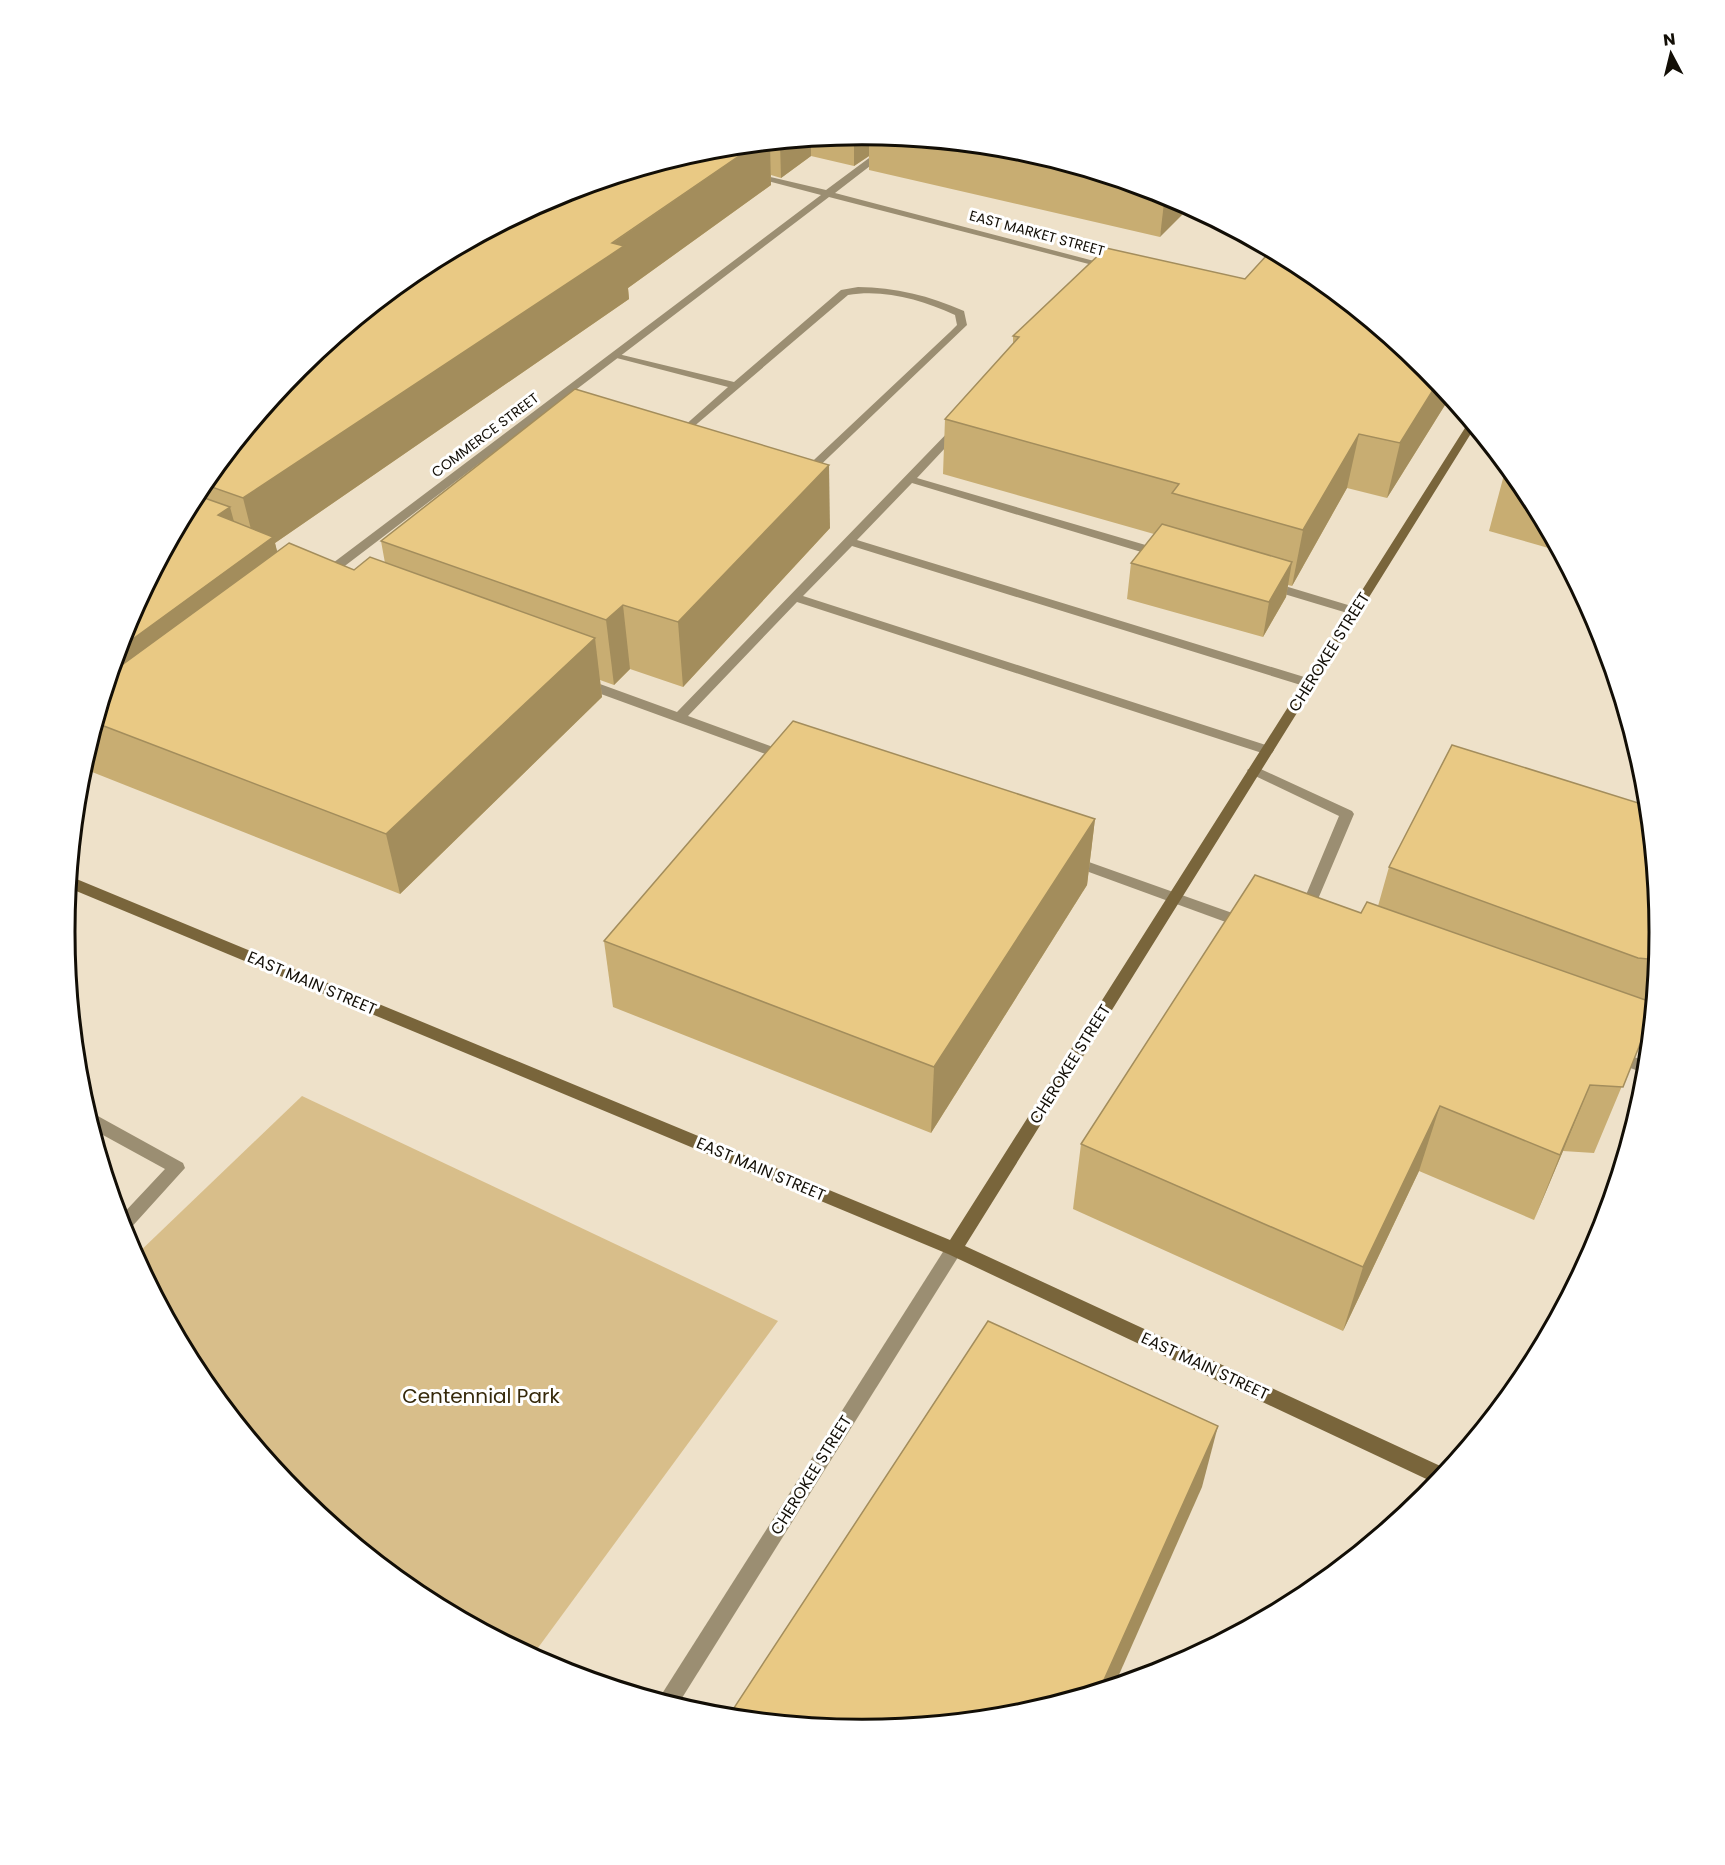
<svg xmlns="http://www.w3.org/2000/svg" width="1725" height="1865" viewBox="0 0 1725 1865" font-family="Poppins,sans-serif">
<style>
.green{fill:#d8be8a}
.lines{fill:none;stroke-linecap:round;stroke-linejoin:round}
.lane{fill:#9b8e72;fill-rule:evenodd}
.street{fill:#9b8e72;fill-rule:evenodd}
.secondary{fill:#79653b;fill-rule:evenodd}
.wall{fill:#c8ad72}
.shaded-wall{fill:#a38d5c}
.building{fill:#e9c984;stroke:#a38d5c;stroke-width:1.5}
.labels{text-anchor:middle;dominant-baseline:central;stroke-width:6;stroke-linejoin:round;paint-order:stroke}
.far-street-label{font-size:14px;fill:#120e06;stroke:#fff}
.street-label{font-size:16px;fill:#120e06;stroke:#fff}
.near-park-label{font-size:20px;fill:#36290a;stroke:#fff}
.rim{fill:none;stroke:#120e06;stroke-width:3}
</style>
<rect width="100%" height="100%" fill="#eee1c9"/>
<path class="green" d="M 302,1096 L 778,1321 L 532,1656 L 419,1596 L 298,1497 L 199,1376 L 135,1256 Z"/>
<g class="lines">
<g class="lane">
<path d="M 858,287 C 895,287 930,296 964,311 L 967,325 L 809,476 L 801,476 L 799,474 L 950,332 L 957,325 L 955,315 C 922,300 885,289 848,295 L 678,440 L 672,437 L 674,435 L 728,387 L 609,356 L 614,353 L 734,382 L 841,290 Z"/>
<path d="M 958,425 L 964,428 L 962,430 L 917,478 L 1166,551 L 1168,554 L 1166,557 L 1158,557 L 912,483 L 857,540 L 1314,680 L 1316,683 L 1314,686 L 1304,686 L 852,546 L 803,596 L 1272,747 L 1274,750 L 1272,753 L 1262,753 L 797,602 L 688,716 L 792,754 L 794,757 L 792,760 L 782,760 L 579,686 L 577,683 L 579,680 L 589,680 L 677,712 L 954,426 Z"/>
<path d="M 1268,581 L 1358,608 L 1360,611 L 1354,615 L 1264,588 L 1264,582 Z"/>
<path d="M 1254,766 L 1352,811 L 1354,814 L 1310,918 L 1305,919 L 1298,914 L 1339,816 L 1249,773 L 1247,770 Z"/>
<path d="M 1072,856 L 1252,920 L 1254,924 L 1247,929 L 1242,928 L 1067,864 L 1065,861 L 1067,858 Z"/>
<path d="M 1614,1050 L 1648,1062 L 1647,1074 L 1608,1060 L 1606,1056 L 1608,1052 Z"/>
<path d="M 88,1114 L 96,1115 L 183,1163 L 185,1168 L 128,1231 L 124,1233 L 119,1218 L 165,1169 L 92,1129 Z"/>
</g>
<g class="street">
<path d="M 896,138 L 905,139 L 835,193 L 1117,267 L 1112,270 L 829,197 L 329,578 L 321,578 L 321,572 L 821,195 L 749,176 L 749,172 L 826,190 Z"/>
<path d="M 954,1242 L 960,1244 L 963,1249 L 960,1254 L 677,1706 L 658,1700 L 948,1244 Z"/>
</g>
<path class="secondary" d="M 1470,420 L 1475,427 L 965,1246 L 1449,1470 L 1437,1484 L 948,1254 L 69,888 L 70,877 L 74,878 L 950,1240 Z"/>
</g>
<g class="wall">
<path d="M 863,135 L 1019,150 L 1168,195 L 1160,237 L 869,170 L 869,156 L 854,166 L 811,156 L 781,178 L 771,175 L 771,185 L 628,288 L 629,299 L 275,543 L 277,552 L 354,570 L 385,563 L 381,541 L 830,528 L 683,687 L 630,669 L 614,685 L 600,680 L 602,697 L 400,894 L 82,768 L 125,627 L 199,489 L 298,368 L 707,150 Z"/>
<path d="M 1272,251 L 1306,269 L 1427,368 L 1450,397 L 1387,498 L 1347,488 L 1292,586 L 1288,585 L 1286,597 L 1263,637 L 1127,599 L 1131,563 L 1154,534 L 943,474 L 945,419 L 1013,344 L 1013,336 L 1245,279 L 1271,257 Z"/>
<path d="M 1508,467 L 1526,489 L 1559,551 L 1489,531 L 1505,471 Z"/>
<path d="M 1095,819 L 1087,885 L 931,1133 L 613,1007 L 604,941 Z"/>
<path d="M 1389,867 L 1660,933 L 1652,1014 L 1594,1153 L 1563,1151 L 1534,1220 L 1419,1171 L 1343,1331 L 1073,1209 L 1081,1144 L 1361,913 L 1378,906 Z"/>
</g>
<g class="shaded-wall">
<path d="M 854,135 L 869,135 L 869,156 L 854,166 Z"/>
<path d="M 811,140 L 811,156 L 781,178 L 780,143 Z"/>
<path d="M 770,144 L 771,185 L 628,288 L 629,299 L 275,543 L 288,594 L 96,723 L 119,649 L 218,515 L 230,507 L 244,558 L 256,549 L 243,498 L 755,145 Z"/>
<path d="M 1165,194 L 1190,207 L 1160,237 Z"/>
<path d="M 1438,382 L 1450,397 L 1387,498 L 1400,443 Z"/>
<path d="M 1359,434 L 1347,488 L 1292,586 L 1303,530 Z"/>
<path d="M 829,465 L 830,528 L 683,687 L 678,622 Z"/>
<path d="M 1292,562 L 1286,597 L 1263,637 L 1269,602 Z"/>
<path d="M 623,605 L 630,669 L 614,685 L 606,620 Z"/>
<path d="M 595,638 L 602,697 L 400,894 L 386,834 Z"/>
<path d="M 1095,819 L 1087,885 L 931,1133 L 934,1067 Z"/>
<path d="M 1590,1085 L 1563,1151 L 1534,1220 L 1560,1155 Z"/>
<path d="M 1440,1106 L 1419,1171 L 1343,1331 L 1363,1267 Z"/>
<path d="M 1218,1426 L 1202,1487 L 1114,1686 L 1099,1691 Z"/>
</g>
<g class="building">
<path d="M 755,145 L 612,243 L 624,246 L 243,498 L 203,484 L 298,368 L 419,269 L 557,195 L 707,150 Z"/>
<path d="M 992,147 L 1019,150 L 1057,161 Z"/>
<path d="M 1106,248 L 1245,279 L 1266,256 L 1292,262 L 1306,269 L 1427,368 L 1438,382 L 1400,443 L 1359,434 L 1303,530 L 1172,493 L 1179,484 L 945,419 L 1019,337 L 1013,336 Z"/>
<path d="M 575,389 L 829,465 L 678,622 L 623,605 L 606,620 L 381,541 Z"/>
<path d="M 1508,467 L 1513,473 L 1505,471 Z"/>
<path d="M 196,495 L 230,507 L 218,515 L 273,537 L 119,649 L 125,627 Z"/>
<path d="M 1162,524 L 1292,562 L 1269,602 L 1131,563 Z"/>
<path d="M 289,543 L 354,570 L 370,557 L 595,638 L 386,834 L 96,723 L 111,673 Z"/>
<path d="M 793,721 L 1095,819 L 934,1067 L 604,941 Z"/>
<path d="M 1452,745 L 1648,806 L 1660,933 L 1658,960 L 1638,958 L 1389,867 Z"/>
<path d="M 1255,875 L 1361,913 L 1367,902 L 1654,1003 L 1652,1014 L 1623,1087 L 1590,1085 L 1560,1155 L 1440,1106 L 1363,1267 L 1081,1144 Z"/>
<path d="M 988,1321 L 1218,1426 L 1099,1691 L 1018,1715 L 862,1730 L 728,1717 Z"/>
</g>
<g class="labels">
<g class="far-street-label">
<text transform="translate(1037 233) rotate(15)">EAST MARKET STREET</text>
<text transform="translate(485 435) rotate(-37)">COMMERCE STREET</text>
</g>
<g class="street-label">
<text transform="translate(1329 652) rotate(-58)">CHEROKEE STREET</text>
<text transform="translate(312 983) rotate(23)">EAST MAIN STREET</text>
<text transform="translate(1070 1064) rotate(-58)">CHEROKEE STREET</text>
<text transform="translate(761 1169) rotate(23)">EAST MAIN STREET</text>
<text transform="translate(1205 1366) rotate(25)">EAST MAIN STREET</text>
<text transform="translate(811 1475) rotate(-58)">CHEROKEE STREET</text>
</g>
<g class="near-park-label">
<text x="481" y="1396">Centennial Park</text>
</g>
</g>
<path d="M0 0H1725V1865H0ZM75 932a787 787 0 1 1 1574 0a787 787 0 1 1-1574 0Z" fill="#fff" fill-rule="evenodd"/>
<path class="rim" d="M75 932a787 787 0 1 1 1574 0a787 787 0 1 1-1574 0Z"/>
<g transform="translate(1671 54) rotate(353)" stroke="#ffffff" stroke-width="4.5" paint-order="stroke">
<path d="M0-4.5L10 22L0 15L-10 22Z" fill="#120e06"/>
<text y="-9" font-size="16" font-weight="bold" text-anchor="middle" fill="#120e06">N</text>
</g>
</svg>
